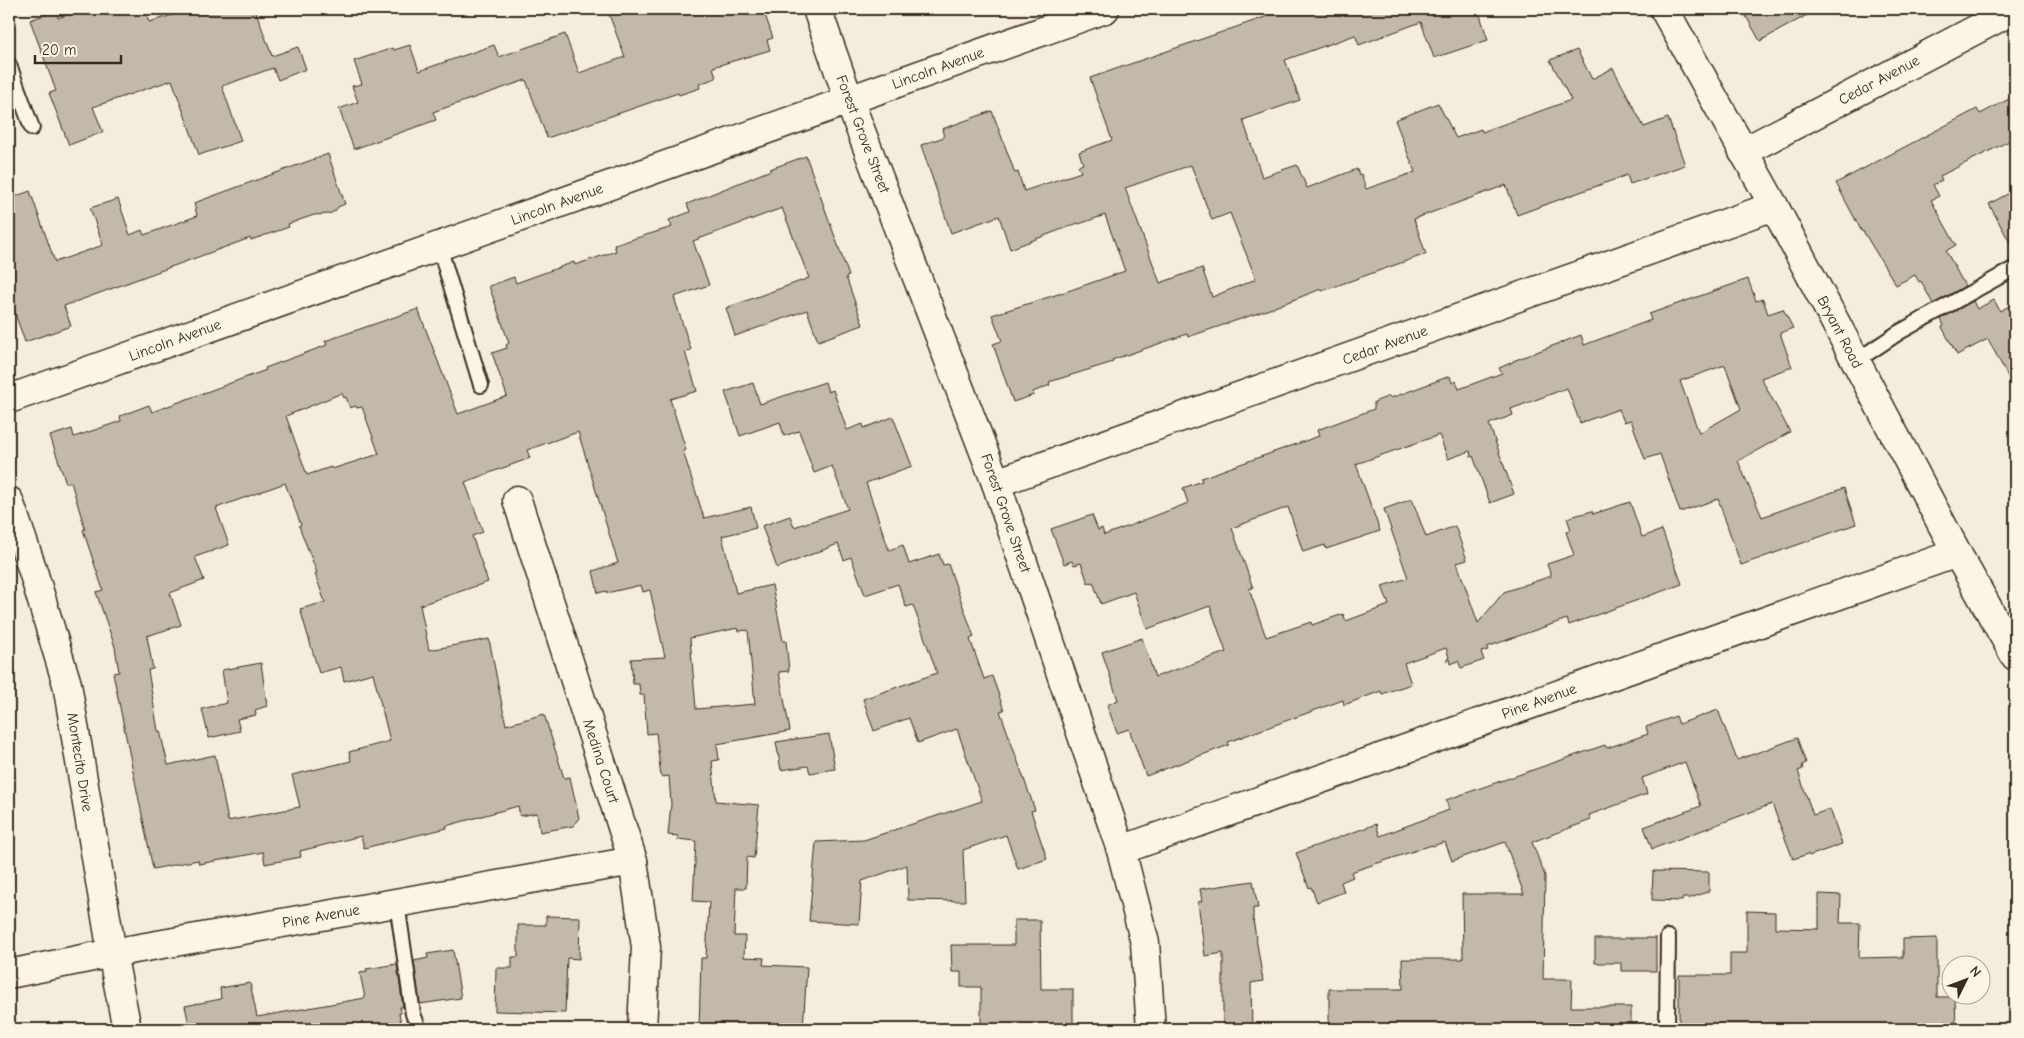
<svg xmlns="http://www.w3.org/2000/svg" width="2024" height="1038" viewBox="0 0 2024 1038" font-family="'Comic Neue',sans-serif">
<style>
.building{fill:#c3b9aa;stroke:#3b2a1e;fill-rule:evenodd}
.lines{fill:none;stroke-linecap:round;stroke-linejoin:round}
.service-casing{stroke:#3b2a1e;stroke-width:18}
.minor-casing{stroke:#3b2a1e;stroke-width:31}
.service{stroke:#fcf5e5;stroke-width:14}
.minor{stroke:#fcf5e5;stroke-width:28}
.labels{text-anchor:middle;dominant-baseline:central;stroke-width:4.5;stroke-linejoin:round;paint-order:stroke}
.street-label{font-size:15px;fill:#3b2a1e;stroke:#fcf5e5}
</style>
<rect width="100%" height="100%" fill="#f4eddd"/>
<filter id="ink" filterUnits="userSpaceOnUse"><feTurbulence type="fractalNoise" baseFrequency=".02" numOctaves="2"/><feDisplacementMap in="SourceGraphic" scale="10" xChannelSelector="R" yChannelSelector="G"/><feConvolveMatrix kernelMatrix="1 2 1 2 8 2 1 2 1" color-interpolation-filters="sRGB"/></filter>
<g filter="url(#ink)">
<g class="building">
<path d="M 85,9 L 144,9 L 149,22 L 193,9 L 255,9 L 272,56 L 298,47 L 306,69 L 278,80 L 273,68 L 222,86 L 241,141 L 199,155 L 172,80 L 93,107 L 103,132 L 69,145 L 49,93 L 56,91 L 30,20 L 56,11 L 58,18 Z"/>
<path d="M 607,9 L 763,9 L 773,38 L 767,40 L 770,50 L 713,67 L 716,78 L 699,84 L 700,88 L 679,95 L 678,93 L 547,138 L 526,80 L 433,112 L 436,120 L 354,149 L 339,109 L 358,102 L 352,86 L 362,84 L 354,61 L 393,48 L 394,50 L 410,45 L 419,71 L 494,45 L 499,57 L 565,34 L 579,73 L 625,57 Z"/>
<path d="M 1288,9 L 1478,9 L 1488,40 L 1434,58 L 1421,22 L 1359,45 L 1355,35 L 1285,60 L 1300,100 L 1243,120 L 1262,177 L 1297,165 L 1307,188 L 1357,169 L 1359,175 L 1361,174 L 1366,189 L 1415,172 L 1395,120 L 1438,103 L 1456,138 L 1481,129 L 1482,132 L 1571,100 L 1550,60 L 1577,50 L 1592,79 L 1613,68 L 1644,127 L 1668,118 L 1685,165 L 1630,184 L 1627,175 L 1517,215 L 1506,185 L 1414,219 L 1426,254 L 1322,291 L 1321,289 L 1267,310 L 1188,337 L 1187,334 L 1112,360 L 1113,362 L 1049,382 L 1050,385 L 1033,392 L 1034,395 L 1013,402 L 993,344 L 1002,341 L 992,315 L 1068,291 L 1125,271 L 1105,215 L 1079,224 L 1078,223 L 1010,249 L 999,216 L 951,233 L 921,145 L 944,137 L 942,129 L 992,111 L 1015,173 L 1018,172 L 1024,191 L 1081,172 L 1078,166 L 1083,164 L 1079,152 L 1112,140 L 1090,78 ZM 1191,165 L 1212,220 L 1230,213 L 1256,279 L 1212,297 L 1202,268 L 1160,283 L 1125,188 Z"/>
<path d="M 1742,9 L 1818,9 L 1760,41 Z"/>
<path d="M 2015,96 L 2015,138 L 1940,176 L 1942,180 L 1933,185 L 1939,196 L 1931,200 L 1956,245 L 1946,251 L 1965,286 L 1933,304 L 1921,281 L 1919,282 L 1915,275 L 1896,285 L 1863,231 L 1862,232 L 1836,183 L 1977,109 L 1980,114 Z"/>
<path d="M 328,154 L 345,204 L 338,207 L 335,211 L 329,214 L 314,215 L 288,224 L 289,227 L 251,240 L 250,238 L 64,306 L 71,326 L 25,342 L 9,296 L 9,199 L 30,191 L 55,262 L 103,245 L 90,208 L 118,199 L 130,235 L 142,230 L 144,235 L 197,216 L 194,203 Z"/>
<path d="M 806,156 L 849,276 L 846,277 L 863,325 L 818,341 L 807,310 L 735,336 L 726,308 L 809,278 L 782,208 L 693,241 L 709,285 L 674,297 L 691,350 L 685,352 L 697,391 L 670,399 L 686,450 L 683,451 L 704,518 L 751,507 L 756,528 L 722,536 L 736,593 L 772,585 L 783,641 L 786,641 L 789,671 L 779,672 L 790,731 L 717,744 L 719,760 L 712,761 L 716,801 L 759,805 L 754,858 L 747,857 L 746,888 L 736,888 L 734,936 L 745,936 L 744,957 L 764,958 L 763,965 L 807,967 L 803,1029 L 699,1029 L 701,958 L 706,958 L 709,902 L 693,901 L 696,841 L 677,839 L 678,836 L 668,835 L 671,804 L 669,776 L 661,777 L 656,733 L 647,734 L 644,695 L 640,695 L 639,684 L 633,684 L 631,659 L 665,657 L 650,590 L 643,592 L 641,585 L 607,593 L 606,591 L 598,593 L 593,571 L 618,563 L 578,432 L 527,450 L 530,458 L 465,482 L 483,532 L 472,536 L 488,582 L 420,605 L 429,650 L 489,639 L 506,725 L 544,714 L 564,778 L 570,777 L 579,818 L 573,826 L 540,832 L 537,813 L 520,816 L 518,806 L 446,826 L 447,828 L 364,848 L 361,836 L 300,851 L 301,857 L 265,864 L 263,852 L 199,864 L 198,860 L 153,869 L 113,673 L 119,672 L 115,647 L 96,592 L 103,590 L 83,530 L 85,529 L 71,482 L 66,483 L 50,436 L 72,429 L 74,437 L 121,421 L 120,416 L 149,405 L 152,412 L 266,370 L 265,368 L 327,345 L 325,341 L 418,309 L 458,414 L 507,396 L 492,353 L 507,348 L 506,345 L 509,343 L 489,286 L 514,277 L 516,283 L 574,262 L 575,265 L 616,251 L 614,245 L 672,227 L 669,220 L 690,212 L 687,204 L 771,170 L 770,169 ZM 342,393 L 344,398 L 346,397 L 350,408 L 356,406 L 357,408 L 362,407 L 379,454 L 332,469 L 331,467 L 307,475 L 286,416 ZM 285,483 L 301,525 L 299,526 L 317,573 L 315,574 L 325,602 L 300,609 L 319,673 L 341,667 L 344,681 L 373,673 L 390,741 L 349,752 L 351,761 L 292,775 L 300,807 L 228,821 L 215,755 L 168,765 L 160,731 L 158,731 L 148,670 L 153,669 L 147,636 L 181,625 L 170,593 L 204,580 L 195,557 L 229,545 L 216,508 ZM 738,628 L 739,631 L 748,630 L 755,704 L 696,709 L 690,638 Z"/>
<path d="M 2015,190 L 2015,252 L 1989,204 Z"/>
<path d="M 1748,279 L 1756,301 L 1763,299 L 1768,314 L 1783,309 L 1793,328 L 1780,333 L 1792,367 L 1761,378 L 1790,432 L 1738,461 L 1762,517 L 1844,488 L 1856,524 L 1741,565 L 1718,499 L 1680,512 L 1660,454 L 1645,459 L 1631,420 L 1624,422 L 1619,409 L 1580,423 L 1567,388 L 1511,409 L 1513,415 L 1489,424 L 1514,494 L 1490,503 L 1473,456 L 1471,457 L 1470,451 L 1448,459 L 1439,435 L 1356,464 L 1380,531 L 1326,549 L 1325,545 L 1303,552 L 1288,507 L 1232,528 L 1253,588 L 1249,589 L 1266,637 L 1311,622 L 1312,625 L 1343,614 L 1346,621 L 1389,605 L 1382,586 L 1408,578 L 1384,509 L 1412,499 L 1426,537 L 1455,526 L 1467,560 L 1457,563 L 1478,623 L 1504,592 L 1551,576 L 1547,564 L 1574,555 L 1566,532 L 1571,530 L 1567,518 L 1592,511 L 1593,514 L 1630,502 L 1642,537 L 1662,530 L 1682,584 L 1569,625 L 1567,619 L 1487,647 L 1488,650 L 1481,652 L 1484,660 L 1461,668 L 1458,661 L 1451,664 L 1450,659 L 1446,661 L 1449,657 L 1446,648 L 1404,663 L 1411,684 L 1382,694 L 1381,691 L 1344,705 L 1343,700 L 1228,742 L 1229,745 L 1146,776 L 1129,729 L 1117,733 L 1107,705 L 1118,700 L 1102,652 L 1142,638 L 1155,677 L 1226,652 L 1210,606 L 1147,629 L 1134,592 L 1101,604 L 1093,582 L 1088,583 L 1081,563 L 1074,565 L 1072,561 L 1064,564 L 1051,529 L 1092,515 L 1098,530 L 1102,528 L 1104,535 L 1129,526 L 1188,503 L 1183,488 L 1202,481 L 1201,478 L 1319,436 L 1317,430 L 1374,409 L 1374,402 L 1389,396 L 1391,398 L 1450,376 L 1452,383 L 1456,381 L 1459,389 L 1502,373 L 1499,368 L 1513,362 L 1513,361 L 1581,335 L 1584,345 L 1651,320 L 1649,314 ZM 1725,365 L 1741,409 L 1699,433 L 1680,381 Z"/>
<path d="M 1994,300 L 2000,311 L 2015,303 L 2015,390 L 1988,339 L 1957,355 L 1942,327 L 1944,326 L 1941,319 L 1973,301 L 1977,309 Z"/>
<path d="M 825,382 L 828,392 L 833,390 L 847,430 L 863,424 L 864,428 L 893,417 L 912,466 L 866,483 L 889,550 L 903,545 L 909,564 L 939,554 L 943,565 L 948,564 L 974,637 L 970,639 L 984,679 L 992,676 L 1004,710 L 1000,711 L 1035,810 L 1031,811 L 1047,859 L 1018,869 L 1006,835 L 963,850 L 965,901 L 908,900 L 907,865 L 862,881 L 859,924 L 809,921 L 816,842 L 864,840 L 982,801 L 957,729 L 918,743 L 909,718 L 874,731 L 863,699 L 937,673 L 913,605 L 906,607 L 898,584 L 865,595 L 851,557 L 844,560 L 838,544 L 777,568 L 762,526 L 790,516 L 794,527 L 848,509 L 832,466 L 814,473 L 799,431 L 784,436 L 780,422 L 740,436 L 725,392 L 753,383 L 760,404 Z"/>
<path d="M 261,663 L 267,706 L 255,710 L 256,715 L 237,719 L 240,731 L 209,738 L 202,709 L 227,703 L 222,670 Z"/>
<path d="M 1718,710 L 1737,760 L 1797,738 L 1806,763 L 1802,765 L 1803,769 L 1798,771 L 1813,815 L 1830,809 L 1842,844 L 1809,856 L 1808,854 L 1793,859 L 1772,804 L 1652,849 L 1644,827 L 1701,806 L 1685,762 L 1642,778 L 1647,794 L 1589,815 L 1591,820 L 1532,842 L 1545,876 L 1543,979 L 1572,979 L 1571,1007 L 1631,1007 L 1631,1029 L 1329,1029 L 1329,989 L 1403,989 L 1402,959 L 1463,959 L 1462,894 L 1524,894 L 1505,842 L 1452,861 L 1445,842 L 1432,846 L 1432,845 L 1351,872 L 1353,877 L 1341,882 L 1344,892 L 1317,902 L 1311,887 L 1309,888 L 1296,853 L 1376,824 L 1380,836 L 1449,810 L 1446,800 L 1605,745 L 1607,748 L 1648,734 L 1646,727 L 1676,716 L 1679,724 Z"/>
<path d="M 829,734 L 835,769 L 810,773 L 808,766 L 781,770 L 776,742 Z"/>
<path d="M 1653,871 L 1709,872 L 1709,891 L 1691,898 L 1683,898 L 1682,901 L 1652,900 Z"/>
<path d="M 1253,881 L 1258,908 L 1253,908 L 1253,919 L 1263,981 L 1251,983 L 1252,1029 L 1223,1029 L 1223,953 L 1205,956 L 1198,902 L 1202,901 L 1200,889 Z"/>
<path d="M 1819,894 L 1841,895 L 1840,923 L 1860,923 L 1859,958 L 1903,957 L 1903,939 L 1937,938 L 1937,997 L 1955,997 L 1956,1029 L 1679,1029 L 1679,975 L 1730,975 L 1730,953 L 1747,953 L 1747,911 L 1775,912 L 1775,928 L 1819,929 Z"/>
<path d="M 546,916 L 580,917 L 579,959 L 567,958 L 565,1013 L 495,1011 L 496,968 L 512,968 L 512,957 L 518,957 L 518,925 L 546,925 Z"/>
<path d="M 1014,920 L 1040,920 L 1041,989 L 1073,989 L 1073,1026 L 1021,1025 L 1021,1029 L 981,1029 L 981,987 L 961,987 L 961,972 L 952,972 L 951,945 L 1014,945 Z"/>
<path d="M 1624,938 L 1656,938 L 1656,971 L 1621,971 L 1621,963 L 1595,963 L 1595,939 L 1624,939 Z"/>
<path d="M 453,950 L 461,998 L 420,1004 L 414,961 L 428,958 L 427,954 Z"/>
<path d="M 397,964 L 403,1007 L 400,1007 L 401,1013 L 399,1013 L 401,1023 L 369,1029 L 190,1029 L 185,1006 L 221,999 L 220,988 L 250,983 L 257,1017 L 365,998 L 360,973 L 367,972 L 366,969 Z"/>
</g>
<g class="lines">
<g class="service-casing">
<g id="service">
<path d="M 9,65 L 32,128"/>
<path d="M 439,246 L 481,385"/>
<path d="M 1856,361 L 1898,333 L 2015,268"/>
<path d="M 397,903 L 413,1014 L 419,1029"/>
<path d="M 1667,1029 L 1668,937"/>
</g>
</g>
<g class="minor-casing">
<g id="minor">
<path d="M 817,9 L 849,100 L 996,483 L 1121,850 L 1145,943 L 1151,1029"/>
<path d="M 1664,9 L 1774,206 L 1957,553 L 2015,656"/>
<path d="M 1743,152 L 2015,9"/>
<path d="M 9,399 L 1105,9"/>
<path d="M 996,483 L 1774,206"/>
<path d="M 517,500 L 633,861 L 646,947 L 642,1029"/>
<path d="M 9,501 L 32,568 L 67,684 L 112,953 L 127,1029"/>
<path d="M 1121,850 L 1957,553"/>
<path d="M 9,974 L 112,953 L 633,861"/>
</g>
</g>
<use href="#service" class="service"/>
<use href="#minor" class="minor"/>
</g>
</g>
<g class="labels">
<g class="street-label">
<text transform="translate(938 68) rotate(-20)">Lincoln Avenue</text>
<text transform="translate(1879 80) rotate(-28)">Cedar Avenue</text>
<text transform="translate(863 134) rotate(69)">Forest Grove Street</text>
<text transform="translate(557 204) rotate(-20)">Lincoln Avenue</text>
<text transform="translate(1840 332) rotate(62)">Bryant Road</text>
<text transform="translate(175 340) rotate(-20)">Lincoln Avenue</text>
<text transform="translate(1385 345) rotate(-20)">Cedar Avenue</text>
<text transform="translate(1006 513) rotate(71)">Forest Grove Street</text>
<text transform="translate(1539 701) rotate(-20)">Pine Avenue</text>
<text transform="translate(601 761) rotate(72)">Medina Court</text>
<text transform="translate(80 762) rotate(81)">Montecito Drive</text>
<text transform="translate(321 916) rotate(-10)">Pine Avenue</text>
</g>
</g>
<rect width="2024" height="1038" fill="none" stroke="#fcf5e5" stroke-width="30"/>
<rect x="15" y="15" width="1994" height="1008" fill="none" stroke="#3b2a1e" stroke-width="2" filter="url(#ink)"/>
<g transform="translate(1966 980) rotate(48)"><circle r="24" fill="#fcf5e5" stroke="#afa495"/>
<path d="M0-4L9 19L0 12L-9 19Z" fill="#3b2a1e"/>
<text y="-8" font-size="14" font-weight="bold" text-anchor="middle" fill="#3b2a1e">N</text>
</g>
<path d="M35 55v8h86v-8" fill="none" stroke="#3b2a1e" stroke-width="2.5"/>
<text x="42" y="55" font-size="15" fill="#3b2a1e" stroke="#fcf5e5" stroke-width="4" paint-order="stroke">20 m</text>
</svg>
